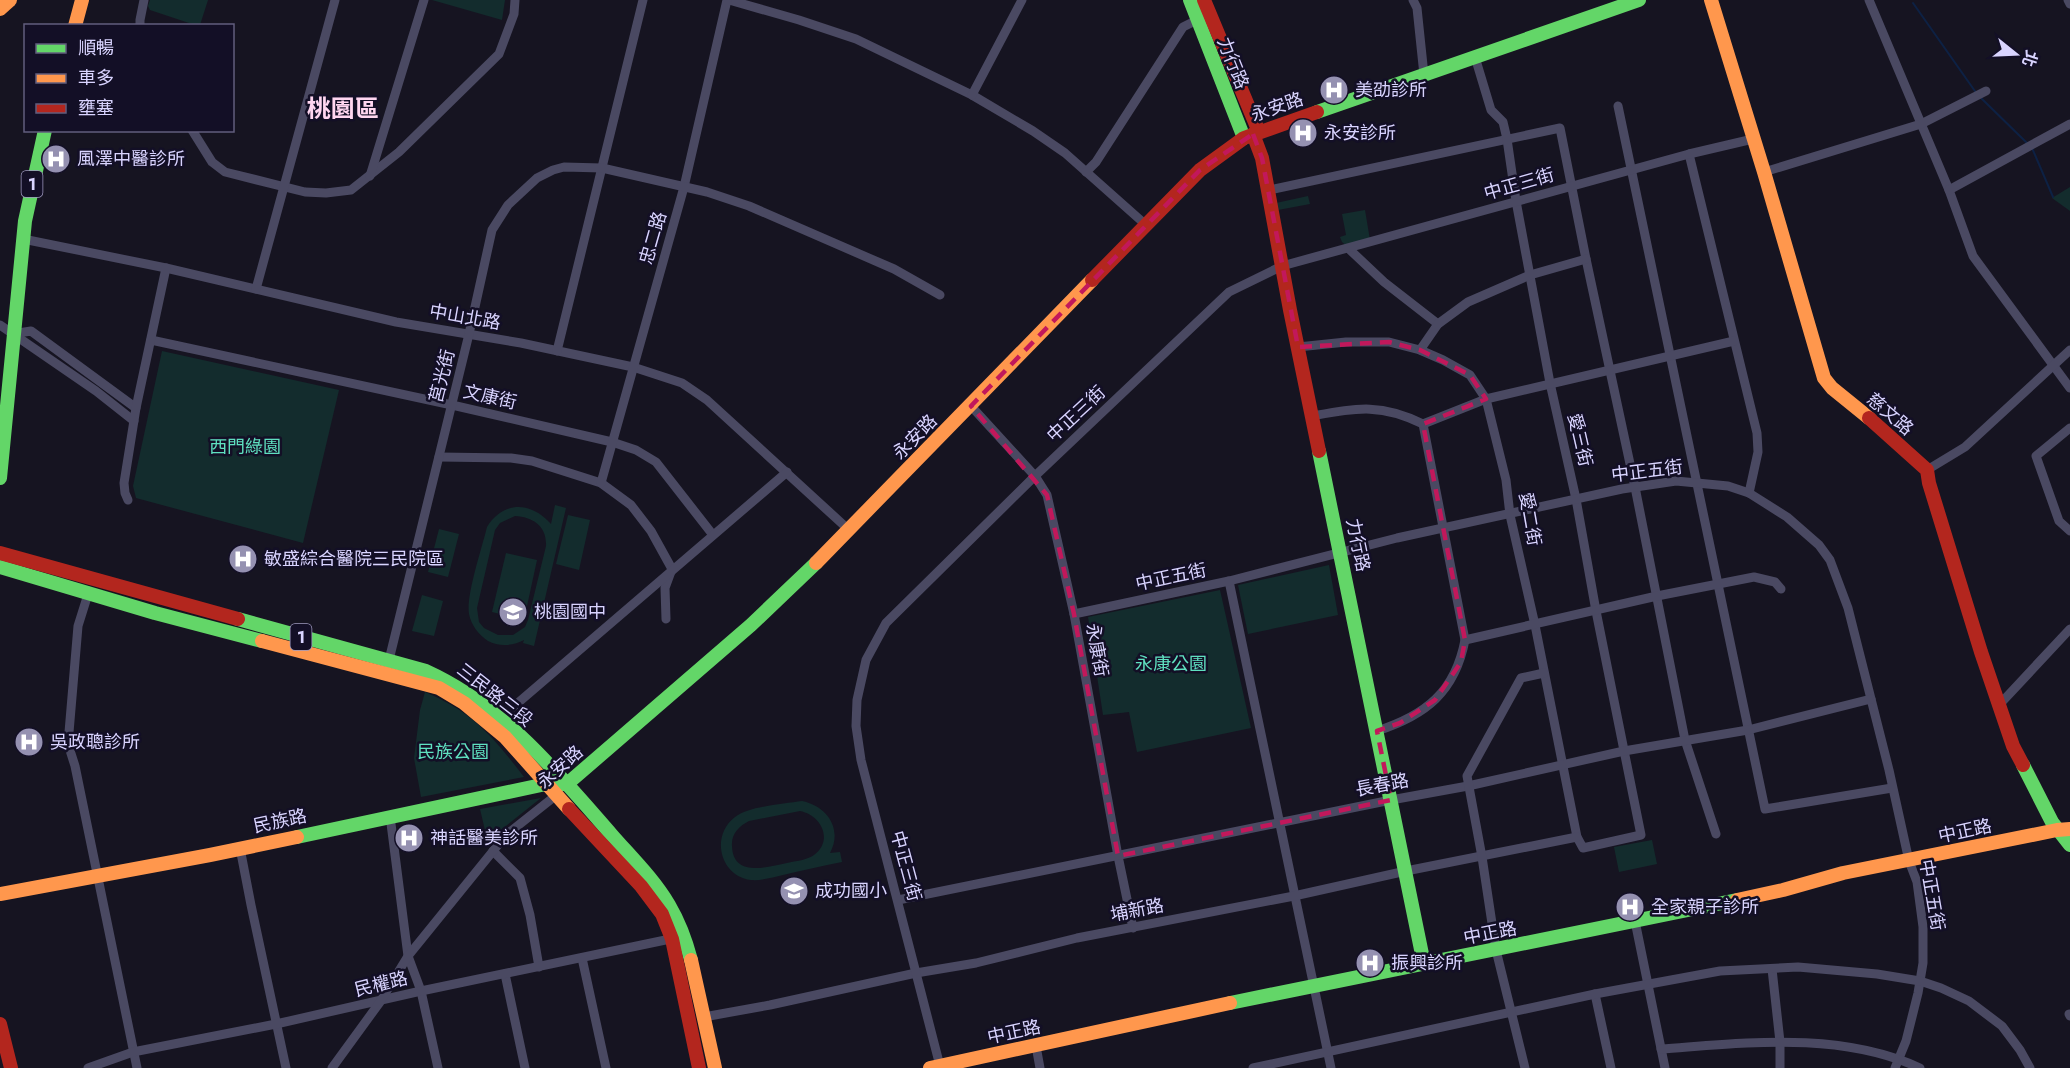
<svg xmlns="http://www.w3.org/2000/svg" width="2070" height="1068" viewBox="0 0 2070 1068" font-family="Jost,'Noto Sans TC',sans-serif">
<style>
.green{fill:#132c2d;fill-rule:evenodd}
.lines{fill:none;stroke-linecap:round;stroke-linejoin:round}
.stream{stroke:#0d2144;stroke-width:2}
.street{stroke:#4a4962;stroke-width:9}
.fast{stroke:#63d668;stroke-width:14}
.slow{stroke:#ff974d;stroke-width:14}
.jam{stroke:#b3261e;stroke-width:14}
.marked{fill:none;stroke:#c2185b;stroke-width:4.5;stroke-dasharray:12 8;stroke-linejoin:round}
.labels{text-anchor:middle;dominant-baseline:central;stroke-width:5;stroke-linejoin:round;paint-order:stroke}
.shield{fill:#130f26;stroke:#9e99be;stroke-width:1.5}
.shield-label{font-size:16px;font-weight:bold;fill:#d9d4ff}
.street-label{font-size:18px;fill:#d9d4ff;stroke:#130f26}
.poi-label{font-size:18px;fill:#d9d4ff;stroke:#130f26;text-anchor:start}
.park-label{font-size:18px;fill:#5fe0c0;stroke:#130f26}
.district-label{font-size:24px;font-weight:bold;fill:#ffd6f0;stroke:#130f26}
</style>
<rect width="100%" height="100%" fill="#161421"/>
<g class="green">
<path d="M 150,0 L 208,0 L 200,25 L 198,26 L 150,10 L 148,6 Z"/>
<path d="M 432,0 L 505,0 L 502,20 Z"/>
<path d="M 2070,187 L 2070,211 L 2052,198 Z"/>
<path d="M 1308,196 L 1310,204 L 1278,210 L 1276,203 Z"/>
<path d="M 1365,210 L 1370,240 L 1348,247 L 1342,242 L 1340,237 L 1346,235 L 1342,214 Z"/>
<path d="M 162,351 L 339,390 L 303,543 L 136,498 L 133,486 Z"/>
<path d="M 555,505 L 566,508 L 534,646 L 523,643 L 524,640 C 513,646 499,647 488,641 C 479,635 471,625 469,614 C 466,595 482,548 487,527 C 503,501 531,501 551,524 ZM 515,516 C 533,517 547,526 546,546 L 528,620 L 525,627 L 513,635 L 498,635 L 484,628 L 479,622 L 477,608 L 495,530 L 500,523 Z"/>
<path d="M 568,515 L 590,520 L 579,570 L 556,564 Z"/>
<path d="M 439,529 L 459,534 L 448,577 L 428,572 Z"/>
<path d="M 506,553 L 537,560 L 524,620 L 492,612 Z"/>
<path d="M 1329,565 L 1338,615 L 1248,634 L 1238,585 Z"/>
<path d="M 1220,590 L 1251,728 L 1137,752 L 1129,712 L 1103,715 L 1088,617 Z"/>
<path d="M 422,595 L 443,601 L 434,636 L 412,631 Z"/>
<path d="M 425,692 C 473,712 494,738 524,777 L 421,797 L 414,758 L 420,710 Z"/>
<path d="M 541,798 L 497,833 L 488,843 L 480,809 Z"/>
<path d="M 802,801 C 827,806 843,829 830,853 L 840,852 L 842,862 C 822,866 803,870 783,875 C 773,877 762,881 751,880 C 720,876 710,836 735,817 C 749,806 784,804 802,801 ZM 800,811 C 821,815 834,840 814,855 C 807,860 796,861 787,863 C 768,867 733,878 732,846 C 731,834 739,826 749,821 Z"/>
<path d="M 1652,840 L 1657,864 L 1619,872 L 1614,847 Z"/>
</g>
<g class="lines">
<g class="stream">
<path d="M 1913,3 L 1977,94"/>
<path d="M 1981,98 L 2028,144"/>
<path d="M 2032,148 L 2053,197"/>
</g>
<g class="street">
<path d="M 729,0 L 799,20 L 856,39 L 972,95 L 1033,131 L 1065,153 L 1146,225"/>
<path d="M 1413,0 L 1417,8 L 1424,75"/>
<path d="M 1869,0 L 1949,190 L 1973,256 L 2070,388"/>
<path d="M 2068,0 L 2070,4"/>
<path d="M 140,26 L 140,20 L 144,0"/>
<path d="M 972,95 L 1022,0"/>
<path d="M 1618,106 L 1765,809 L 1892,788"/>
<path d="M 192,130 L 212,162 L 225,172 L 305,192 L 326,193 L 351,190 L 399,152 L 499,54 L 514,14 L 515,0"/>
<path d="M 1689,154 L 1757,433 L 1758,452 L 1749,493"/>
<path d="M 1086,172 L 1096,162 L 1183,27 L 1209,14"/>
<path d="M 1764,172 L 1921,124 L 1986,91"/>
<path d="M 370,176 L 424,0"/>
<path d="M 1269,190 L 1560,128 L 1586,259 L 1635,487 L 1685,740 L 1716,834"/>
<path d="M 1949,190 L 2070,124"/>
<path d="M 23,239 L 166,268 L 396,322 L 521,343 L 633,367 L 682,383 L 707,400 L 849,530"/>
<path d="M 1349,249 L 1384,282 L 1438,324"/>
<path d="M 256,289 L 335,0"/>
<path d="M 0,325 L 96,391 L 134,421"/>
<path d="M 12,334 L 31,331 L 136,408"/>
<path d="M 151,340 L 452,405 L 612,442 L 636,450 L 656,462 L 713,535"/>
<path d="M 1298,347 L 1346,342 L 1389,342 L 1420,350 L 1443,360 L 1470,375 L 1486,399 L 1506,480 L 1510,515 L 1535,625 L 1577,837 L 1583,848 L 1641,835 L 1596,611 L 1576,499 L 1550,383 L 1516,201 L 1507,139 L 1503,122 L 1491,110 L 1475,57"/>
<path d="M 1420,350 L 1438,324 L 1468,302 L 1530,275 L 1586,259"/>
<path d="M 557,351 L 643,0"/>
<path d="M 971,406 L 1035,476 L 1047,495 L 1074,614 L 1118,856 L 1133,928"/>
<path d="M 1312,416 C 1357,408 1381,403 1423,424 L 1465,640 C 1455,692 1426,715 1377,731"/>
<path d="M 1423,424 L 1486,399 L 1734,341"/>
<path d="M 2070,428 L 2036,456 L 2059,521 L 2070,531"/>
<path d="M 439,457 L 511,458 L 532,461 L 601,483 L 631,505 L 651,531 L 672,569 L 665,588 L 666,619"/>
<path d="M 1927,470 L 1965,447 L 2070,350"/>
<path d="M 601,483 L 684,187 L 727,0"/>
<path d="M 128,500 L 125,493 L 124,483 L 136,408 L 166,268"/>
<path d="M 1229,581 C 1264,744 1298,906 1331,1068"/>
<path d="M 89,591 L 78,626 L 68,744 L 75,766 L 137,1068"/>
<path d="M 1074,614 L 1229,581 L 1397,538 L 1622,489 L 1676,481 L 1728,486 L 1749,493 L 1787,517 L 1819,545 L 1830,560 L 1848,608 L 1889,770 L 1909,861 L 1917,882 L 1923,927 L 1923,963 L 1918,993 L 1906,1041 L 1895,1068"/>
<path d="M 1465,640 L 1657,596 L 1754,577 L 1775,582 L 1781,589"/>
<path d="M 388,664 L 469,334 L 492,230 L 508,205 L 537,178 L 553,170 L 564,167 L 602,168 L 707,192 L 749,206 L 894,269 L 940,295"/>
<path d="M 2000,704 L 2070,629"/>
<path d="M 498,720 L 787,472"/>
<path d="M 390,816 L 408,956 L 421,991 L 438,1068"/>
<path d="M 240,848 L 251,905 L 286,1068"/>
<path d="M 493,851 L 520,878 L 530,915 L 539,967"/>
<path d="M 898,900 L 1391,800 L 1468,786 L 1624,751 L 1748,730 L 1871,699"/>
<path d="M 1635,921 L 1665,1068"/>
<path d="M 582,958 L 606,1068"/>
<path d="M 1772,969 L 1780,1042 L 1780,1068"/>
<path d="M 505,974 L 525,1068"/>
<path d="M 1595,994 L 1611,1068"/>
<path d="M 2069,1014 L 2070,1016"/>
<path d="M 704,1017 L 770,1005 L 916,973 L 976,963 L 1077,938 L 1294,896 L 1406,871 L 1577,837"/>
<path d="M 1036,1046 L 1040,1068"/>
<path d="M 1661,1049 C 1747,1043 1839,1031 1920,1068"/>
<path d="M 940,1066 L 861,760 L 856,726 L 857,700 L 866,660 L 886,623 L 1035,476 L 1229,292 L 1282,266 L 1689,154 L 1753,139"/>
<path d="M 88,1068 L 133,1052 L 276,1024 L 421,991 L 675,938"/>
<path d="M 332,1068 L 380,1002 L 408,956 L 506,835 L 559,793"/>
<path d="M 1253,1068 L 1595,994 L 1720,971 L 1798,967 L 1877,974 L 1920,981 L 1941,988 L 1969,1001 L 2002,1026 L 2020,1050 L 2030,1068"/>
<path d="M 1525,1068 L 1496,950 L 1482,857 L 1467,776 L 1521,678 L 1544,673"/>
</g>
<g class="fast">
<path d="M 1190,0 L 1244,138"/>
<path d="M 1317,112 L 1639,0"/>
<path d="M 1319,451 L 1424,964"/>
<path d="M 0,478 L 25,221 L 45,130"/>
<path d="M 0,567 L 155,613 L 262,641"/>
<path d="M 238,619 L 426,671 C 503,706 556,771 611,834 C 631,857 653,878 669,905 C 679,922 686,941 691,960"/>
<path d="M 2023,765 L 2052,822 L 2070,845"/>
<path d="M 297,837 L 546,784 L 567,784 L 751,625 L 816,563"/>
<path d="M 1230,1003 L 1737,900"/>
</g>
<g class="slow">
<path d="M 1711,0 L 1764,172 L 1824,378 L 1832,388 L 1869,418"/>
<path d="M 0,9 L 10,0"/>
<path d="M 75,26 L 82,0"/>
<path d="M 816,563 L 1092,280"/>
<path d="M 262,641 L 439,688 L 464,703 L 505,737 L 569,809"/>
<path d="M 0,894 L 210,855 L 297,837"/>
<path d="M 1737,900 L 1783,890 L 1843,873 L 2057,830 L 2070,829"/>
<path d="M 691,960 L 715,1068"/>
<path d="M 930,1068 L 1230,1003"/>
</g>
<g class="jam">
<path d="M 1204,0 L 1259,132"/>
<path d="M 1253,134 L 1262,158 L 1290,310 L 1319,451"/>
<path d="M 1092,280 L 1200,170 L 1244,138 L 1317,112"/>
<path d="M 1869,418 L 1927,470 L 1929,483 L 1981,652 L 2013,746 L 2023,765"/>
<path d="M 0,553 L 238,619"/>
<path d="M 569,809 L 641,886 L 662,914 L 672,939 L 699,1068"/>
<path d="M 0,1024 L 11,1068"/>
</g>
</g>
<path class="marked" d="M 1253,134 L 1262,158 L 1298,347 L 1389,342 L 1420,350 L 1470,375 L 1486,399 L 1423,424 L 1465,640 L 1461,662 L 1435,700 L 1400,723 L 1377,731 L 1391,800 L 1118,856 L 1074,614 L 1047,495 L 971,406 L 1200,170 Z"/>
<defs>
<g id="hospital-disc" transform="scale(1.5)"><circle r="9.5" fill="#9591b1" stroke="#130f26"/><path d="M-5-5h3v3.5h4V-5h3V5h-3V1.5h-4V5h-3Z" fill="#fff"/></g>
<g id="school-disc" transform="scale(1.5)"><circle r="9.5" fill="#9591b1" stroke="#130f26"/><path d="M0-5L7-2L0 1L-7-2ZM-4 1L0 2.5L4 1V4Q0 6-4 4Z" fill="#fff"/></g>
</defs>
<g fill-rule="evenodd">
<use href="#hospital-disc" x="1334" y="90"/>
<use href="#hospital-disc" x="1303" y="133"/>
<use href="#hospital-disc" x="56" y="159"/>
<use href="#hospital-disc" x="243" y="559"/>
<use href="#school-disc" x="513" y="612"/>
<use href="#hospital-disc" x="29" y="742"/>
<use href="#hospital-disc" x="409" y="838"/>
<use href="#school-disc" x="794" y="891"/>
<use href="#hospital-disc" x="1630" y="907"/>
<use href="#hospital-disc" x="1370" y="963"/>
</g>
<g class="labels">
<g class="shield">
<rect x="21.5" y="171" width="21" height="26" rx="4.5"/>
<rect x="290.5" y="624" width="21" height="26" rx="4.5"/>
</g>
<g class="shield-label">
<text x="32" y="184">1</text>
<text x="301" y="637">1</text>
</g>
<g class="street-label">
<text transform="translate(1233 63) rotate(68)">力行路</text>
<text transform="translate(1277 107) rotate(-19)">永安路</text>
<text transform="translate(1519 184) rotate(-16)">中正三街</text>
<text transform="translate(653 238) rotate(-74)">忠二路</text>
<text transform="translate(465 317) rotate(10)">中山北路</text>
<text transform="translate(442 376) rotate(-76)">莒光街</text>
<text transform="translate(490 397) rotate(13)">文康街</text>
<text transform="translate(1076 414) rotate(-43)">中正三街</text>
<text transform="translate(1890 414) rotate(40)">慈文路</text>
<text transform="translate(915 437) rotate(-46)">永安路</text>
<text transform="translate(1580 440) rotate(77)">愛三街</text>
<text transform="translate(1647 471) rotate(-7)">中正五街</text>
<text transform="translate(1530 519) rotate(80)">愛二街</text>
<text transform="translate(1358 545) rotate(78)">力行路</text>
<text transform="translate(1171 577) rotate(-12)">中正五街</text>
<text transform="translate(1097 650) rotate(80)">永康街</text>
<text transform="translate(495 695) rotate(38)">三民路三段</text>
<text transform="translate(560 767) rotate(-42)">永安路</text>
<text transform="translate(1382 785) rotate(-11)">長春路</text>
<text transform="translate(280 821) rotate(-12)">民族路</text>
<text transform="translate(1965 831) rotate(-12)">中正路</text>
<text transform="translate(906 866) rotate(75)">中正三街</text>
<text transform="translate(1932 895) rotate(80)">中正五街</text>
<text transform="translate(1137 910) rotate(-11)">埔新路</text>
<text transform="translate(1490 933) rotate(-11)">中正路</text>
<text transform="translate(381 984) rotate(-14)">民權路</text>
<text transform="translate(1014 1032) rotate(-12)">中正路</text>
</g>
<g class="poi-label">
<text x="1355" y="90">美劭診所</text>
<text x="1324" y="133">永安診所</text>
<text x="77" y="159">風澤中醫診所</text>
<text x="264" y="559">敏盛綜合醫院三民院區</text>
<text x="534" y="612">桃園國中</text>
<text x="50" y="742">吳政聰診所</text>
<text x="430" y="838">神話醫美診所</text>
<text x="815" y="891">成功國小</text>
<text x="1651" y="907">全家親子診所</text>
<text x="1391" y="963">振興診所</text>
</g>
<g class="park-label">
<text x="245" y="447">西門綠園</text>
<text x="1171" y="664">永康公園</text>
<text x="453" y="752">民族公園</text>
</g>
<g class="district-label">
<text x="343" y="108">桃園區</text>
</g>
</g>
<rect x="24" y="24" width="210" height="108" fill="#130f26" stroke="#625e7d" stroke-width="1.5"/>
<rect x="36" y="44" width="30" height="9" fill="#63d668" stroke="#625e7d" stroke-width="1.5"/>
<text x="78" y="54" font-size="18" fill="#d9d4ff">順暢</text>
<rect x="36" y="74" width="30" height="9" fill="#ff974d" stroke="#625e7d" stroke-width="1.5"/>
<text x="78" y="84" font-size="18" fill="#d9d4ff">車多</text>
<rect x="36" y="104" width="30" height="9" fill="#b3261e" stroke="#625e7d" stroke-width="1.5"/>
<text x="78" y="114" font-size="18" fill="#d9d4ff">壅塞</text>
<g transform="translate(2016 54) rotate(108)" stroke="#130f26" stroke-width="4.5" paint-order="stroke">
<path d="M0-4.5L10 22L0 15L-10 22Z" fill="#d9d4ff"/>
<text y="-9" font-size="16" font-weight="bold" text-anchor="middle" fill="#d9d4ff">北</text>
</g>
</svg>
